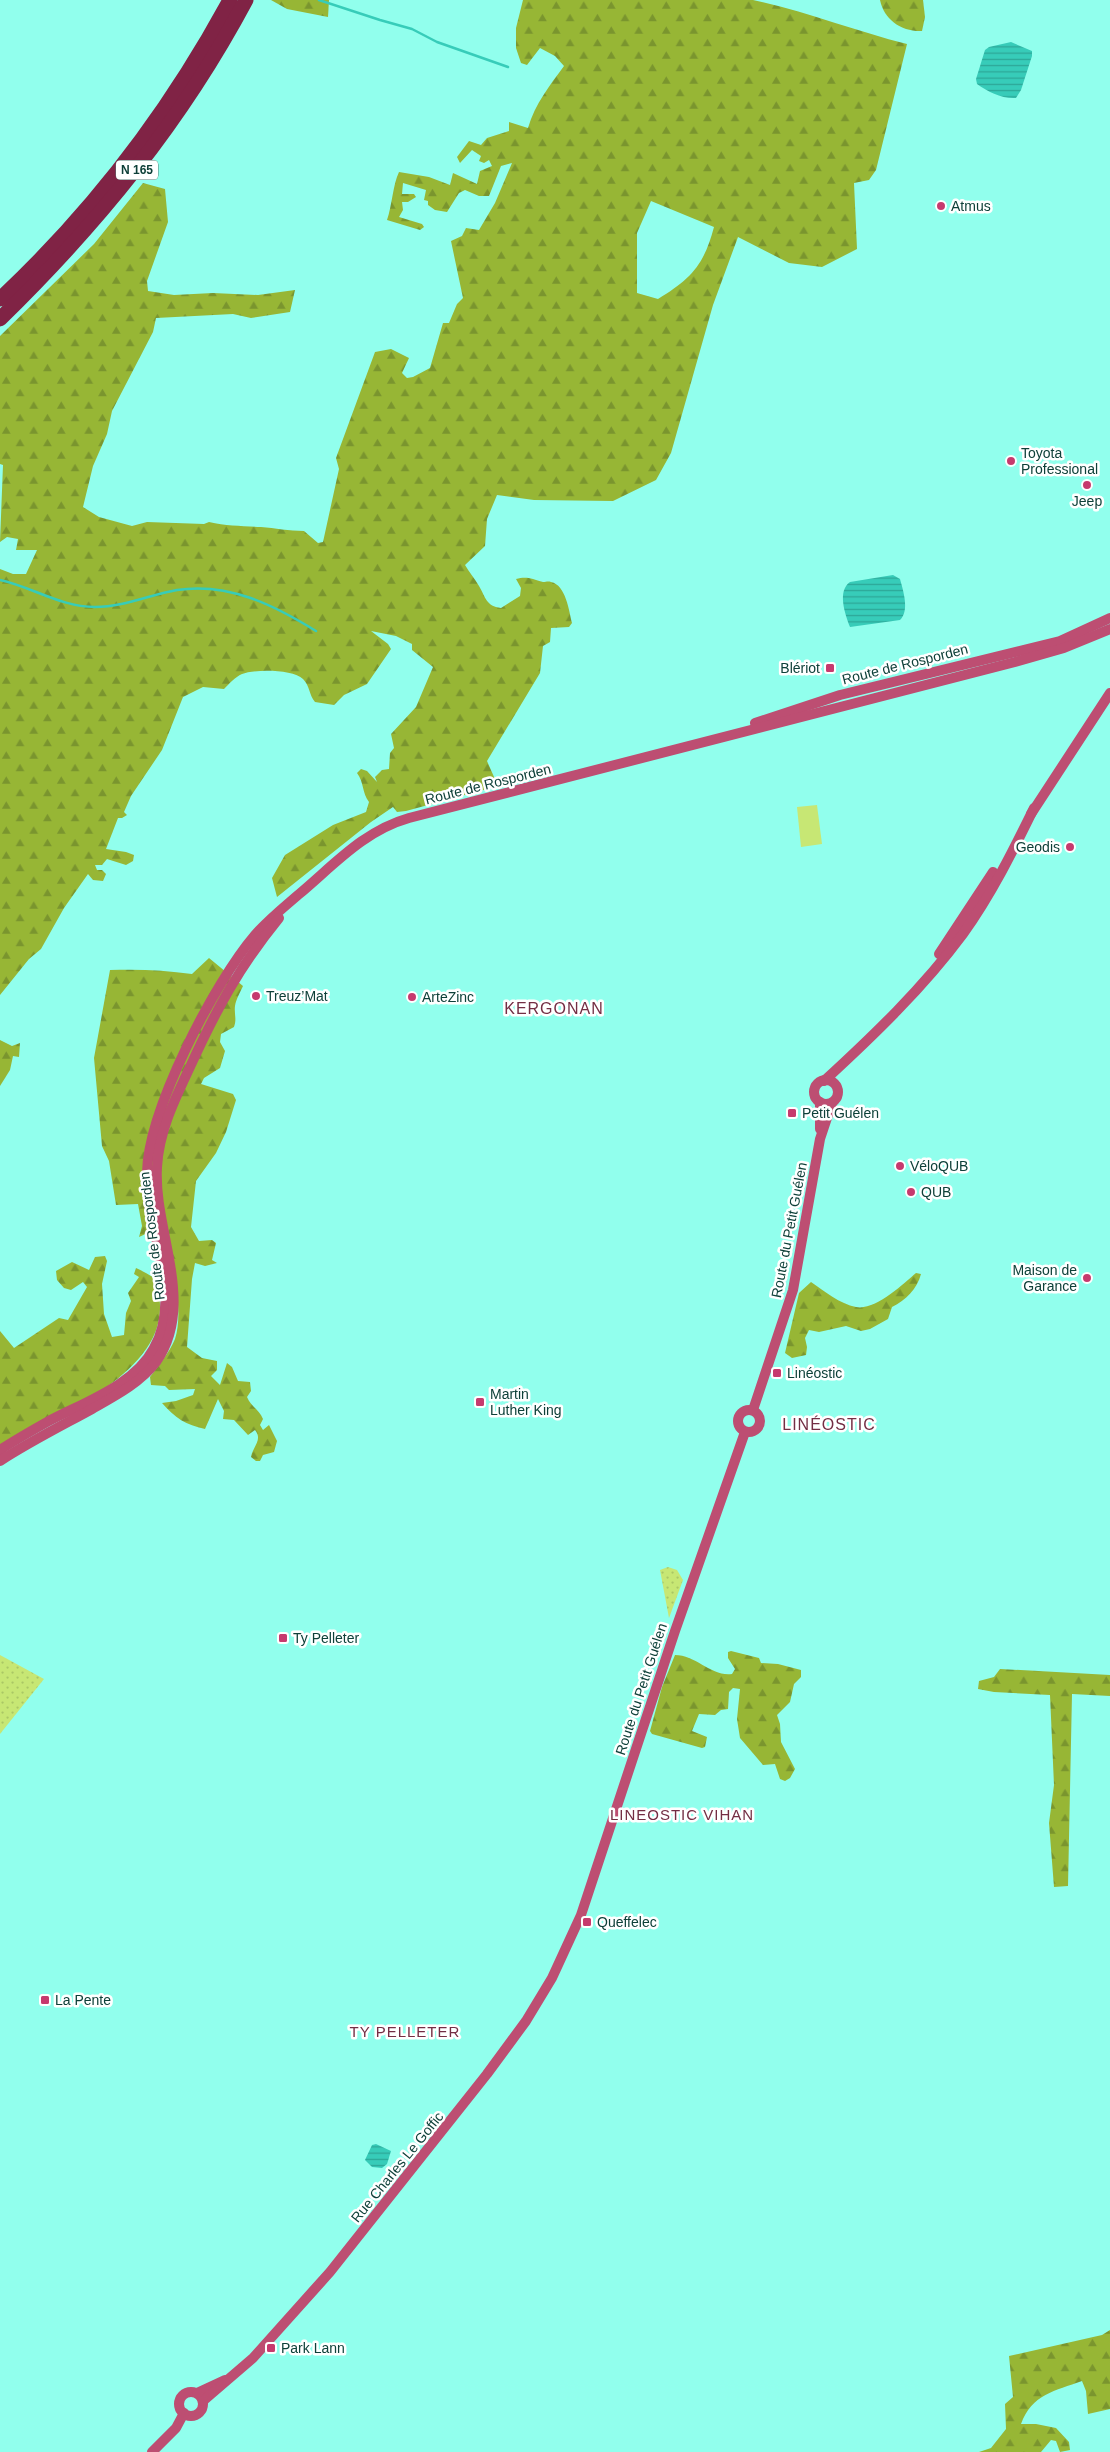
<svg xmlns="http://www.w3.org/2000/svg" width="1110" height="2452" viewBox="0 0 1110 2452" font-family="Arial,sans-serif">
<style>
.grass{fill:url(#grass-dots)}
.forest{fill:url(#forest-firs);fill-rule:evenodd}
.park{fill:#c7e774}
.water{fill:url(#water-rules)}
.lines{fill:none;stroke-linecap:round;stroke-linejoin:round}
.stream{stroke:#37ccb9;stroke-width:2.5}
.secondary{stroke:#bd4e72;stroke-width:10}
.highway{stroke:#802345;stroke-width:15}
.poi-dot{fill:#c63a6e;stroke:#fff;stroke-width:2}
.labels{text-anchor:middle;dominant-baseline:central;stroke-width:5;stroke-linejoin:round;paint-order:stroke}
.shield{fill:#fff;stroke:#567974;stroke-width:1}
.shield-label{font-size:12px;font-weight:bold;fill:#0e4039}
.poi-label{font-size:14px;fill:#0e4039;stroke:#fff;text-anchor:start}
.street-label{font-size:14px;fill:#0e4039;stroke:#fff}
.neighbourhood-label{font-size:15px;letter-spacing:1px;fill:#732e44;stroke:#fff}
.quarter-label{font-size:16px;letter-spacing:1px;fill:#732e44;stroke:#fff}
</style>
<defs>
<pattern id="grass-dots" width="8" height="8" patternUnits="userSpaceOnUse" patternTransform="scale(1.25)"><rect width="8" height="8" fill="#c7e774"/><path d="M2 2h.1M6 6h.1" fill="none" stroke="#aac765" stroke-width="1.8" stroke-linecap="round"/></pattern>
<pattern id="forest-firs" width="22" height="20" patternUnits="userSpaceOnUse" patternTransform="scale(1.25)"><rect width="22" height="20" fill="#97b635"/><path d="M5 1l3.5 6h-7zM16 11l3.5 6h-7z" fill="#7a952e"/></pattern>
<pattern id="water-rules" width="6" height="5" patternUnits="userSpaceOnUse" patternTransform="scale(1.25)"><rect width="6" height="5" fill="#37ccb9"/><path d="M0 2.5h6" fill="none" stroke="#2da797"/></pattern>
</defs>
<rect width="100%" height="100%" fill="#91ffed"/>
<g class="grass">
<path d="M 668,1567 L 677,1570 L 683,1580 L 669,1618 L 660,1570 Z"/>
<path d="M 0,1655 L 44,1679 L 0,1734 Z"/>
</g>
<g class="forest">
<path d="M 271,0 L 329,0 L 328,17 L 287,9 Z"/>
<path d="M 523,0 L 753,0 C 805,11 855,31 907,44 L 876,170 L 869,180 L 854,183 L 857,249 L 822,267 L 789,263 L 738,237 L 713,305 L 671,453 L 656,480 L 613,501 L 534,500 L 497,495 L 487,519 L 485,546 L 465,565 C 469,572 475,579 479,586 C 486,598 486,606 501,608 L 520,596 L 521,588 L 516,579 C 527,576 532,579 543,582 C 546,582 548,581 551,582 C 566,585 569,611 572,623 L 569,627 L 551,628 L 550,642 L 543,646 L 540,673 L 487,761 L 498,786 L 406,811 L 397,812 L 393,807 L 371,822 L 277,897 L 272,878 L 285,855 L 333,825 L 366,812 L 369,802 C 362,793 364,782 357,773 L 361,769 L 367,771 L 377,782 L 375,777 L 382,770 L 389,769 L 390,753 L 394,748 L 391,734 L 416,707 L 433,667 L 412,650 L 412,644 L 396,636 L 371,631 L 388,644 L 391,649 L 367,684 L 344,695 L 334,705 L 315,702 C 309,695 310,686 303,679 C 293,669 254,669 242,674 C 235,677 229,684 224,689 L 203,687 L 183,697 L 162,750 L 131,796 L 124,812 L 127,815 L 122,818 L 118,818 L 106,849 L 126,852 L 134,855 L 133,861 L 126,865 L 107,859 L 102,865 L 95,865 L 97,870 L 102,870 L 106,874 L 103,881 L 93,880 L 88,874 L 64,908 L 41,949 L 29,959 L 0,995 L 0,569 L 13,574 L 26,574 L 37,550 L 16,550 L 18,539 L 7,537 L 0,542 L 3,465 L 0,464 L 0,336 L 94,244 L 143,183 L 165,189 L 168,222 L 147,281 L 148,291 L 174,295 L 213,293 L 258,295 L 295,290 L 290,312 L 251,318 L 233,314 L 156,318 L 153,332 L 112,411 L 107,434 L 93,466 L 83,507 L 99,517 L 132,526 L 147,522 L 204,524 L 209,522 C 227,526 242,526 261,527 C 275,528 289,531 304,531 L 318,543 L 323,542 L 339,469 L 336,458 L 375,352 L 391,349 L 409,358 L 402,373 L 407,378 L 413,377 L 430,368 L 443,323 L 449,323 L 457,304 L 463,298 L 451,241 L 462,236 L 466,228 L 479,230 L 495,203 L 512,163 L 501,166 L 489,196 L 479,196 L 465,190 L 459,193 L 447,212 L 435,210 L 428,205 L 428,201 L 424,200 L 426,190 L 403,183 L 402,194 L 414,194 L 416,197 L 408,202 L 402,202 L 403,210 L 399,217 L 422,224 L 424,227 L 420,230 L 387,220 C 392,206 393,184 399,172 L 429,177 L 450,185 L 453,173 L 477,184 L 480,171 L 492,166 L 489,160 L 484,163 L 479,161 L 481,156 L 472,150 L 460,163 L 457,157 L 469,141 L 481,145 L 487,138 L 509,131 L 509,122 L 528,128 C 535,104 550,85 564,66 L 555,56 L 540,48 L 527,65 L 521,63 L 516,48 L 516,28 ZM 651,201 L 714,227 C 704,265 691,279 658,299 L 637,293 L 637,233 Z"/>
<path d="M 880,0 L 923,0 L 925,17 L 922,31 C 902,32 884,20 880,0 Z"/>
<path d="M 209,958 L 243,986 C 240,993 236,999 235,1006 C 234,1014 237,1019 234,1027 L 221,1034 L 220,1042 L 225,1051 L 220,1068 L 204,1078 L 201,1084 L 233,1094 L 236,1100 L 226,1132 L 216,1153 L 196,1181 L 191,1227 L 199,1241 L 212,1240 L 216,1243 L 212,1260 L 217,1263 L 205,1266 L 195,1263 L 192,1279 L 187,1347 L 202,1358 L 217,1361 L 217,1370 L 211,1376 L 220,1385 L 227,1363 L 232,1367 L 238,1381 L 250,1382 L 251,1391 L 247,1397 C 251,1407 259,1409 263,1419 L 260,1425 L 263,1430 L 269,1425 L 277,1441 L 274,1452 L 263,1455 L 260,1461 L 256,1461 L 251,1457 C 253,1446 263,1440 255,1430 L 248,1435 L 234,1420 L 223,1419 L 224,1411 L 218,1399 L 205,1429 C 186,1425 175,1418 162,1403 L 176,1401 L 193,1395 L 195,1389 L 169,1390 L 165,1386 L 151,1385 L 150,1377 C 159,1365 169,1353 175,1339 C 185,1308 170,1257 165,1225 L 139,1237 L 142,1226 L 138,1204 L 116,1205 L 109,1161 L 102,1146 L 94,1058 L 110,970 C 138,969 165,970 192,974 Z"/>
<path d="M 0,1040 L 12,1046 L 20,1043 L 19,1057 L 13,1056 L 10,1070 L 0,1086 Z"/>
<path d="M 105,1256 L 107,1261 L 102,1284 L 104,1314 L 112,1337 L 124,1335 L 126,1313 L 131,1301 L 128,1293 L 139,1277 L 134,1274 L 136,1268 C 159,1279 159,1280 160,1305 C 163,1375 52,1418 0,1446 L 0,1331 L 14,1348 L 59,1318 L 68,1320 L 87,1287 L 83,1282 L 71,1290 L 64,1288 L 57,1280 L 56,1271 L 72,1262 L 89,1270 L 95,1257 Z"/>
<path d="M 916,1273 L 921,1274 C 917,1289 906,1300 892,1307 L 888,1319 L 870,1329 L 861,1331 L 846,1326 L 819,1332 L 809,1330 L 805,1338 L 807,1347 L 806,1355 L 792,1358 L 785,1353 L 799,1293 L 811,1282 C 824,1291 840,1304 856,1307 C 875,1311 903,1284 916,1273 Z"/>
<path d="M 731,1651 L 759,1658 L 761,1663 L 778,1664 L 801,1670 L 801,1677 L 794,1684 L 790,1702 L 777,1715 L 780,1724 L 781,1742 L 795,1769 L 790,1778 L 785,1781 L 780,1779 L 775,1764 L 763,1765 L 740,1738 L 737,1719 L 740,1689 L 733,1688 L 729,1692 L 728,1709 L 721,1710 L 715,1715 L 699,1714 L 692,1731 L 707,1737 L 705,1747 L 702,1748 L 652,1734 L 650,1731 L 662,1687 L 675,1655 C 696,1655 712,1677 732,1674 L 735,1669 L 728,1658 L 728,1652 Z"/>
<path d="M 1000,1669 L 1110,1675 L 1110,1696 L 1072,1694 L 1068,1886 L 1054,1887 L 1049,1823 L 1054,1785 L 1050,1695 L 994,1692 L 978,1689 L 979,1681 L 994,1677 Z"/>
<path d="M 1110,2330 L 1110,2409 L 1088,2414 L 1086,2391 L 1082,2381 C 1055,2391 1032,2394 1021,2424 L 1036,2424 L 1056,2428 L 1069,2442 L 1070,2450 L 1060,2452 L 1056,2441 L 1051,2440 L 1041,2452 L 979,2452 L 991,2448 L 1006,2429 L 1005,2404 L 1013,2397 L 1009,2356 L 1102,2335 Z"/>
</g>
<path class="park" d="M 817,805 L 822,844 L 801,847 L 797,807 Z"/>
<g class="water">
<path d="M 1011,42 L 1032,51 L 1032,56 L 1021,90 L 1016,98 C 1002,99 988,92 977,84 L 976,79 L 985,50 L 989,47 Z"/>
<path d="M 893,575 L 900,579 C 903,590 910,611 900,620 L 850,627 C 845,614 837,591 850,582 Z"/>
<path d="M 376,2144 L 391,2151 L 387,2164 L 382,2168 L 372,2167 L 365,2160 L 372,2145 Z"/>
</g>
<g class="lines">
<g class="stream">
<path d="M 319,0 L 380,20 L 412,29 L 437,42 L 508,67"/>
<path d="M 0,580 C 32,587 61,607 95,607 C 124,607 149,595 177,590 C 228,582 274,605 316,631"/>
</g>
<g class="secondary">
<path d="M 755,723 L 840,695 L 1060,641 L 1110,618"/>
<path d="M 1031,814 L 1110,693"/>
<path d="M 939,954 L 993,872"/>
<circle cx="826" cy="1092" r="12"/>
<path d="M 824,1081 C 873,1036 923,988 963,934 C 991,895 1013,851 1034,808"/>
<path d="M 820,1129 L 820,1102"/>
<circle cx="749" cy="1421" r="11"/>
<path d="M 753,1410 L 793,1290 L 820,1139 L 832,1103"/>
<path d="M 0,1450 C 15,1440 31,1431 47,1422 C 82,1403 134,1386 154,1348 C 184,1294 145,1230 147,1173 C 148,1110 214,983 255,935 C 268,920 283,908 298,895 C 333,866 363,831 409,818 L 1015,662 L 1064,648 L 1110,629"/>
<path d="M 0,1461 C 29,1442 61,1426 92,1409 C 115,1396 140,1383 156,1362 C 197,1304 153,1230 157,1167 C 159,1131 175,1099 190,1067 C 216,1010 239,967 279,918"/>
<circle cx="191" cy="2404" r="12"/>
<path d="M 197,2393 L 225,2380"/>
<path d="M 203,2401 L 253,2358 L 330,2272 L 487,2074 L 526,2021 L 552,1978 L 581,1915 L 675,1631 L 745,1432"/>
<path d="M 152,2452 L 176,2428 L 184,2413"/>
</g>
<g class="highway">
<path d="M 0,299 C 92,213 170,111 230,0"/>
<path d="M 0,319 C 98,223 181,122 246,0"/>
</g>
</g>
<g class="poi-dot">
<circle cx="941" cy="206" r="5"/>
<circle cx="1011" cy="461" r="5"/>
<circle cx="1087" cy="485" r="5"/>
<rect x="825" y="663" width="10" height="10" rx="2.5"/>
<circle cx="1070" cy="847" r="5"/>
<circle cx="256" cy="996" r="5"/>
<circle cx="412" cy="997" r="5"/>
<rect x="787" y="1108" width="10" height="10" rx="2.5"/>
<circle cx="900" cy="1166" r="5"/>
<circle cx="911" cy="1192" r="5"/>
<circle cx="1087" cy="1278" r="5"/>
<rect x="772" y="1368" width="10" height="10" rx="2.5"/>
<rect x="475" y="1397" width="10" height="10" rx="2.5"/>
<rect x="278" y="1633" width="10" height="10" rx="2.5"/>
<rect x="582" y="1917" width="10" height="10" rx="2.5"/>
<rect x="40" y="1995" width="10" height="10" rx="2.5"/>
<rect x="266" y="2343" width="10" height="10" rx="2.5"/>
</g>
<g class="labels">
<rect class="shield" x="116" y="160.5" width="42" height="19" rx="4"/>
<g class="shield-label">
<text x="137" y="170">N 165</text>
</g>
<g class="poi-label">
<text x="951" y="206">Atmus</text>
<text x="1021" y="453">Toyota<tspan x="1021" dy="16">Professional</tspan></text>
<text x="1087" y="501" text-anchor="middle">Jeep</text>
<text x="820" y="668" text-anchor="end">Blériot</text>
<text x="1060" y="847" text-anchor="end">Geodis</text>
<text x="266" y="996">Treuz’Mat</text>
<text x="422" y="997">ArteZinc</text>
<text x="802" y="1113">Petit Guélen</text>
<text x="910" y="1166">VéloQUB</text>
<text x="921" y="1192">QUB</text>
<text x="1077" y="1270" text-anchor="end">Maison de<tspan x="1077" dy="16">Garance</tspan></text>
<text x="787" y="1373">Linéostic</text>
<text x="490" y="1394">Martin<tspan x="490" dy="16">Luther King</tspan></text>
<text x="293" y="1638">Ty Pelleter</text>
<text x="597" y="1922">Queffelec</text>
<text x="55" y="2000">La Pente</text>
<text x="281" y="2348">Park Lann</text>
</g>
<g class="street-label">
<text transform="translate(905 664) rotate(-14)">Route de Rosporden</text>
<text transform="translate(488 784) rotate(-14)">Route de Rosporden</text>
<text transform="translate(789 1230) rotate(-79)">Route du Petit Guélen</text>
<text transform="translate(152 1236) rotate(-97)">Route de Rosporden</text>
<text transform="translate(641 1689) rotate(-72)">Route du Petit Guélen</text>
<text transform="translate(397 2167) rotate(-51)">Rue Charles Le Goffic</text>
</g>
<g class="neighbourhood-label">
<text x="682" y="1814">LINEOSTIC VIHAN</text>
<text x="405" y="2031">TY PELLETER</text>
</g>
<g class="quarter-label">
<text x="554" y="1008">KERGONAN</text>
<text x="829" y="1424">LINÉOSTIC</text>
</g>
</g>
</svg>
